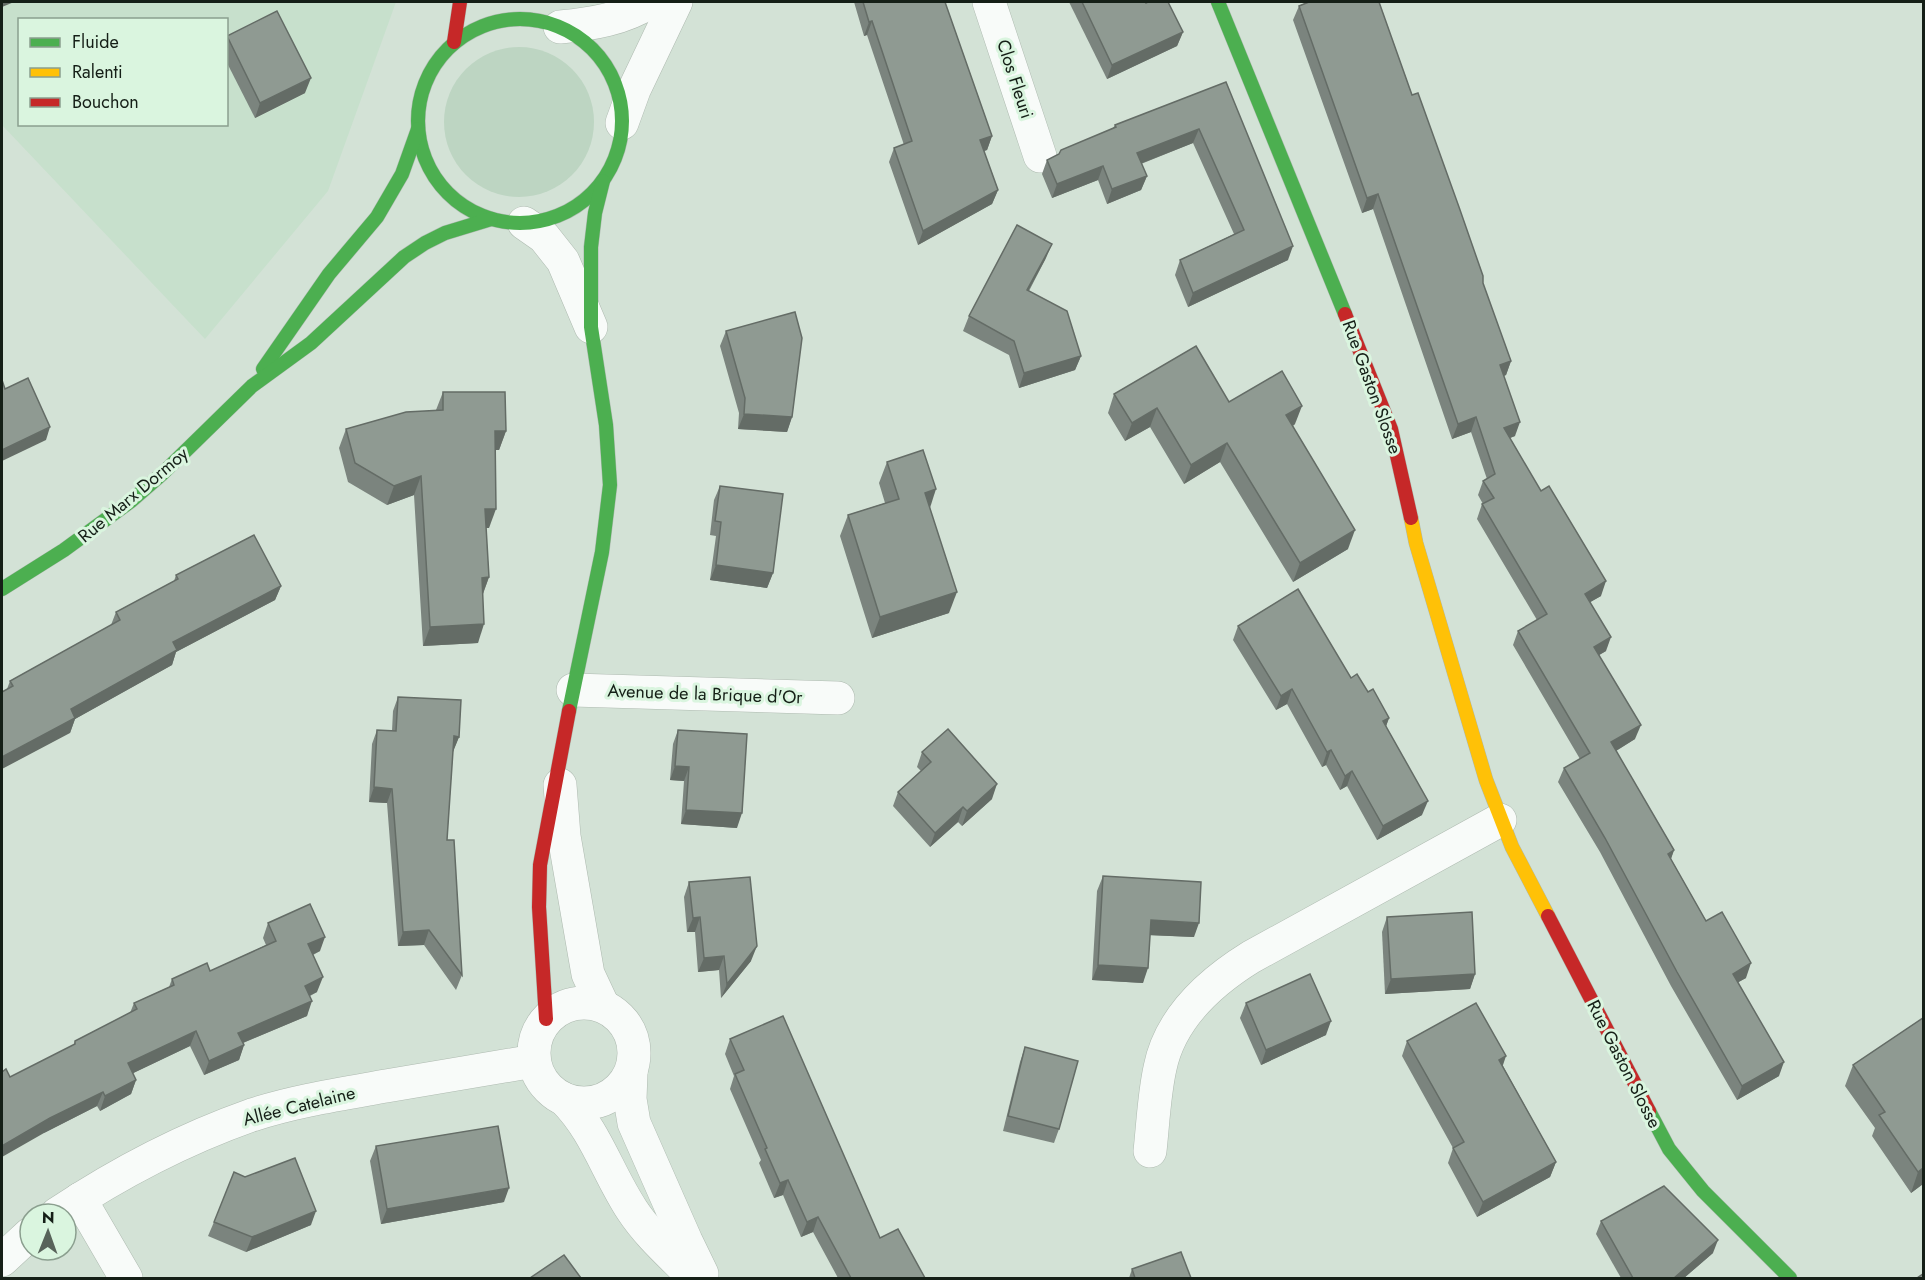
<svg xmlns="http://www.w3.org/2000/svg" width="1925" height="1280" viewBox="0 0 1925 1280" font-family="Jost,sans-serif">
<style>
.built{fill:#c7e0cc;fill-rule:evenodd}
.green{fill:#bdd5c2}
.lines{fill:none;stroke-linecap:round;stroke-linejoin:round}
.street-casing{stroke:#aebab0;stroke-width:34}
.fast-casing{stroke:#aebab0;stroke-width:15}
.slow-casing{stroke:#aebab0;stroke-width:15}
.jam-casing{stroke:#aebab0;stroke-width:15}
.street{stroke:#f8fbf9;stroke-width:33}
.fast{stroke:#4caf50;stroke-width:14}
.slow{stroke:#ffc107;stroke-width:14}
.jam{stroke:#c62828;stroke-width:14}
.wall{fill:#7b847e}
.shaded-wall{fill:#646c66}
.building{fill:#8f9a92;stroke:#646c66;stroke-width:1.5}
.labels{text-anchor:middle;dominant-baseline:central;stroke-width:6;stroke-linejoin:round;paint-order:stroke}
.street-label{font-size:18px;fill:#151f17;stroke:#daf5df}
</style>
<rect width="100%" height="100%" fill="#d3e2d6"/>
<path class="built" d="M 2,2 L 396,2 L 328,191 L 205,339 L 2,125 ZM 20,20 L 226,20 L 226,124 L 20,124 Z"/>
<circle class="green" cx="519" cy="122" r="75"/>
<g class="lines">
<g class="street-casing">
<g id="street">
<path d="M 989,2 L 1040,156"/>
<path d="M 560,27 C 592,24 623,19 650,2"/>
<path d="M 622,123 L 634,90 L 676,2"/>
<path d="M 524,223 L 544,237 L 563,261 L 591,327"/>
<path d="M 573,690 L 838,698"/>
<path d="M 560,785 L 564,836 L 585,957 L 588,974 L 603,1006"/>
<circle cx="584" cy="1053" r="50"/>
<path d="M 631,1073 L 630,1099 L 634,1123 L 686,1241 L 702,1274"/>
<path d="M 564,1099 C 596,1131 607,1172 632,1210 C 649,1236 673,1256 694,1278"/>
<path d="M 1150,1151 C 1153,1124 1154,1095 1160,1068 C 1170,1018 1209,983 1251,957 L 1500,820"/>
<path d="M 80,1199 L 126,1278"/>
<path d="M 57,1214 C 120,1172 181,1140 252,1115 C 295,1101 341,1094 386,1086 C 435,1078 485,1069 534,1061"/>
<path d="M 2,1260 L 30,1234"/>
</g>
</g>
<g class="fast-casing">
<g id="fast">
<path d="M 1218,2 L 1345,314"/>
<circle cx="520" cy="121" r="102"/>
<path d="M 263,369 L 329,274 L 377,217 L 402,174 L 418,129"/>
<path d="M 2,589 L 64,550 L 131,501 L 162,474 L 252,386 L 311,343 L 404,257 L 425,243 L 445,233 L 491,219"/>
<path d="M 569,711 L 602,552 L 610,485 L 606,425 L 591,327 L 591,247 L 595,213 L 603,181"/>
<path d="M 1649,1111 L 1669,1149 L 1703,1191 L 1790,1278"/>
</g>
</g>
<g class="slow-casing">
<path id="slow" d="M 1411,518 L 1416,543 L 1486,780 L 1512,847 L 1548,916"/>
</g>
<g class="jam-casing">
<g id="jam">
<path d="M 454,42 L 460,2"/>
<path d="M 1345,314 L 1391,429 L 1411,518"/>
<path d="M 1548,916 L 1649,1111"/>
<path d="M 546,1019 L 539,907 L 540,865 L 569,711"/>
</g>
</g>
<use href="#street" class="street"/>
<use href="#fast" class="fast"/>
<use href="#slow" class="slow"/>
<use href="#jam" class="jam"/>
</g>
<g class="wall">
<path d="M 854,2 L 945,2 L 992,136 L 987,150 L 984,151 L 998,190 L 992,204 L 918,245 L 889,162 L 894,148 L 904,145 L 867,35 L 864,36 Z"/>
<path d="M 1069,2 L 1145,2 L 1183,32 L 1177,46 L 1107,79 Z"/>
<path d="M 1307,2 L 1379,2 L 1412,95 L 1511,361 L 1506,375 L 1504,376 L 1515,436 L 1510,438 L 1601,596 L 1590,602 L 1606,651 L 1599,655 L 1635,739 L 1616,751 L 1674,850 L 1671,859 L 1706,921 L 1746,978 L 1738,982 L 1779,1076 L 1737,1100 L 1671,986 L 1600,852 L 1558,782 L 1564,768 L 1580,759 L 1513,645 L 1518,631 L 1537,620 L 1477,519 L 1482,504 L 1483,504 L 1478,495 L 1483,481 L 1487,479 L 1471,432 L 1452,439 L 1373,209 L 1362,213 L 1293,20 L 1299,6 Z"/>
<path d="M 227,36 L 305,93 L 255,118 L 226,61 Z"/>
<path d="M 1226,82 L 1288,260 L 1188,307 L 1175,275 L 1180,260 L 1234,234 L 1193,143 L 1141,164 L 1147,176 L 1141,190 L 1107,204 L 1098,180 L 1052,198 L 1042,174 L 1047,160 L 1113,128 L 1115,125 Z"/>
<path d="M 1046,258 L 1029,291 L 1081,356 L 1075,370 L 1019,388 L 1009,355 L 963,331 L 969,316 Z"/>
<path d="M 726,331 L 792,417 L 787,432 L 738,429 L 739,413 L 720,346 Z"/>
<path d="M 443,392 L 506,431 L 499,450 L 495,450 L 489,528 L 486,528 L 489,577 L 483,594 L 478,643 L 423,646 L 414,495 L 387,505 L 348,482 L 339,448 L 346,429 L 436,410 Z"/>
<path d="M 1114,394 L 1229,402 L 1295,424 L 1293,426 L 1348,549 L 1293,582 L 1220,462 L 1184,484 L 1150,427 L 1125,441 L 1108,413 Z"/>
<path d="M 887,462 L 930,508 L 949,613 L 872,638 L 840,536 L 848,515 L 885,503 L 879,483 Z"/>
<path d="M 720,486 L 773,573 L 767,588 L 710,580 L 716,536 L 710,535 L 714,500 Z"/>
<path d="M 176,575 L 281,586 L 275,600 L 176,652 L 172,665 L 75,719 L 70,733 L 7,689 L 10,681 L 111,625 L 116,612 L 174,581 Z"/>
<path d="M 1238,626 L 1351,678 L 1368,692 L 1389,718 L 1386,726 L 1422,815 L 1377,840 L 1347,786 L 1340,790 L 1326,765 L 1322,767 L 1287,704 L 1276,710 L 1233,640 Z"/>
<path d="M 398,697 L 459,737 L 453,751 L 447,840 L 462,975 L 456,990 L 424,945 L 398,946 L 387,803 L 369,802 L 372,744 L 377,730 L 392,731 L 393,711 Z"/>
<path d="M 678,730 L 737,828 L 681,824 L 684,781 L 670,780 L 673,744 Z"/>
<path d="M 922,752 L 992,799 L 962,826 L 958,822 L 930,847 L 893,806 L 898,792 L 921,771 L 917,767 Z"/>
<path d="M 1103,876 L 1194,937 L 1150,935 L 1143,983 L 1092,980 L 1097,891 Z"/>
<path d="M 689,882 L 751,961 L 721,998 L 719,970 L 698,972 L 695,932 L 687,932 L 684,897 Z"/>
<path d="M 1387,917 L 1475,974 L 1470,989 L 1385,994 L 1382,932 Z"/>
<path d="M 268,923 L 320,951 L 313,955 L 317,992 L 310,996 L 307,1016 L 243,1043 L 244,1045 L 239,1060 L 204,1075 L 190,1046 L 133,1073 L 136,1080 L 131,1094 L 100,1111 L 97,1106 L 44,1133 L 75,1041 L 130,1013 L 134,1003 L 169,987 L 172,979 L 210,971 L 266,945 L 263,938 Z"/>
<path d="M 1246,1003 L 1326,1035 L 1261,1065 L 1240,1018 Z"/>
<path d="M 1923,1018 L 1923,1184 L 1911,1193 L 1872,1136 L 1875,1128 L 1845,1086 L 1853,1065 Z"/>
<path d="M 730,1039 L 880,1238 L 925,1278 L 838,1278 L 813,1232 L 801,1237 L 783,1195 L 774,1198 L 759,1163 L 761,1160 L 730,1089 L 734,1076 L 725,1054 Z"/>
<path d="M 1407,1041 L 1503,1066 L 1556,1162 L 1550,1177 L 1477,1217 L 1448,1163 L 1453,1148 L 1402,1056 Z"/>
<path d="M 1025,1047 L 1059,1129 L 1054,1143 L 1003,1131 L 1020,1062 Z"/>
<path d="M 376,1146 L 504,1202 L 381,1224 L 370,1161 Z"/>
<path d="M 1601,1221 L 1713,1253 L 1684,1278 L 1621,1278 L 1596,1234 Z"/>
<path d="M 214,1222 L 311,1225 L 246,1252 L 208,1236 Z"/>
<path d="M 1132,1269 L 1191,1278 L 1129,1278 Z"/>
</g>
<g class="shaded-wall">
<path d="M 2,2 L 14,2 L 2,7 Z"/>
<path d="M 872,21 L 867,35 L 864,36 L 869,22 Z"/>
<path d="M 1183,32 L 1177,46 L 1107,79 L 1112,65 Z"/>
<path d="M 311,78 L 305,93 L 255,118 L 260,103 Z"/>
<path d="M 1199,129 L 1193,143 L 1132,167 L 1137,153 Z"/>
<path d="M 992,136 L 987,150 L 975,154 L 980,140 Z"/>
<path d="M 1103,166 L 1098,180 L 1052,198 L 1057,184 Z"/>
<path d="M 1147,176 L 1141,190 L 1107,204 L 1112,189 Z"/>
<path d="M 998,190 L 992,204 L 918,245 L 923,231 Z"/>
<path d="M 1378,194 L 1373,209 L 1362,213 L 1367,198 Z"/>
<path d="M 1052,244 L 1046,258 L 1021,304 L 1027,290 Z"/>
<path d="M 1293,246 L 1288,260 L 1188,307 L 1193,293 Z"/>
<path d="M 1081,356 L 1075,370 L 1019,388 L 1024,373 Z"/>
<path d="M 1511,361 L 1506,375 L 1494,379 L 1500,365 Z"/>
<path d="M 1302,406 L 1295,424 L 1279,434 L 1286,415 Z"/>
<path d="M 1157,408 L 1150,427 L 1125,441 L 1132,423 Z"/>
<path d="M 744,414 L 792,417 L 787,432 L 738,429 Z"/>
<path d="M 1476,417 L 1471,432 L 1452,439 L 1458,424 Z"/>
<path d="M 1520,422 L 1515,436 L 1499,442 L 1504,428 Z"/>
<path d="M 50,427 L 46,440 L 2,461 L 2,450 Z"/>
<path d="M 495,431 L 506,431 L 499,450 L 488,450 Z"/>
<path d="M 1227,443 L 1220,462 L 1184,484 L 1191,465 Z"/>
<path d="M 421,476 L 414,495 L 387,505 L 394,486 Z"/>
<path d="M 936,489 L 929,511 L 925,493 Z"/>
<path d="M 485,509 L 496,509 L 489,528 L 478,528 Z"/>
<path d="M 1355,530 L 1348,549 L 1293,582 L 1300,563 Z"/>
<path d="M 716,565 L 773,573 L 767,588 L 710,580 Z"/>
<path d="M 489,577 L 482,596 L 482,578 Z"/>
<path d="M 1606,581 L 1601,596 L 1580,608 L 1585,594 Z"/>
<path d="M 281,586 L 275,600 L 176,652 L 172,665 L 75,719 L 70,733 L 2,769 L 2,757 L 71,709 L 173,642 Z"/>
<path d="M 957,592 L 949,613 L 872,638 L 880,617 Z"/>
<path d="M 484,624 L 478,643 L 423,646 L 430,627 Z"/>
<path d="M 1611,637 L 1606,651 L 1589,661 L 1594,647 Z"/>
<path d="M 1292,689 L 1287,704 L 1276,710 L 1281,696 Z"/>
<path d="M 1389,718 L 1384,732 L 1383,721 Z"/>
<path d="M 1641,725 L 1635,739 L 1606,757 L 1611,742 Z"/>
<path d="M 454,736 L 459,737 L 453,752 L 449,751 Z"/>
<path d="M 1331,750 L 1326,765 L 1322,767 L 1327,752 Z"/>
<path d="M 675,766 L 689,767 L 684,781 L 670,780 Z"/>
<path d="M 1352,771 L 1347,786 L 1340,790 L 1345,776 Z"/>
<path d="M 997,784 L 992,799 L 962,826 L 967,811 Z"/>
<path d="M 374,787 L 392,789 L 387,803 L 369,802 Z"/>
<path d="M 1428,801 L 1422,815 L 1377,840 L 1383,826 Z"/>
<path d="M 963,807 L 958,822 L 930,847 L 935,833 Z"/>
<path d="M 686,810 L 742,813 L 737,828 L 681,824 Z"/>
<path d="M 1674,850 L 1669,864 L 1668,854 Z"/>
<path d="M 700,917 L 695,932 L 687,932 L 693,918 Z"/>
<path d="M 1151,920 L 1199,923 L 1194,937 L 1146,935 Z"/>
<path d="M 429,930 L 424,945 L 398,946 L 403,932 Z"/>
<path d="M 325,937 L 320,951 L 303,959 L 308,944 Z"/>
<path d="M 757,946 L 751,961 L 721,998 L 727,984 Z"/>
<path d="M 724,956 L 719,970 L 698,972 L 704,958 Z"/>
<path d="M 1751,963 L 1746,978 L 1728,988 L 1733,974 Z"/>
<path d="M 1098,965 L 1148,968 L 1143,983 L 1092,980 Z"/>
<path d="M 1475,974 L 1470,989 L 1385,994 L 1391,979 Z"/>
<path d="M 323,977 L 317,992 L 300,1000 L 305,986 Z"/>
<path d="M 312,1001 L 307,1016 L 233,1047 L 238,1033 Z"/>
<path d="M 1331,1021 L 1326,1035 L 1261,1065 L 1266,1050 Z"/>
<path d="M 196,1031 L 190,1046 L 123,1078 L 128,1063 Z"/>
<path d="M 244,1045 L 239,1060 L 204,1075 L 209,1061 Z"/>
<path d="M 1506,1056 L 1501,1071 L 1499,1060 Z"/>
<path d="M 1784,1062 L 1779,1076 L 1737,1100 L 1742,1086 Z"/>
<path d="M 136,1080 L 131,1094 L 100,1111 L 105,1096 Z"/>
<path d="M 103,1092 L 97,1106 L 44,1133 L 2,1157 L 2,1146 L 50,1118 Z"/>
<path d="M 1556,1162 L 1550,1177 L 1477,1217 L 1483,1202 Z"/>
<path d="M 1923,1168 L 1923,1184 L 1911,1193 L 1918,1172 Z"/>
<path d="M 788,1180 L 783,1195 L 774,1198 L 780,1183 Z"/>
<path d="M 509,1188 L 504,1202 L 381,1224 L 387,1209 Z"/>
<path d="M 316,1211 L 311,1225 L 246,1252 L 252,1237 Z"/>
<path d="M 818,1217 L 813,1232 L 801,1237 L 807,1222 Z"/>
<path d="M 1718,1240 L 1713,1253 L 1684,1278 L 1674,1278 Z"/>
</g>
<g class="building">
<path d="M 863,2 L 945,2 L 992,136 L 980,140 L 998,190 L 923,231 L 894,148 L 912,141 L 872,21 L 869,22 Z"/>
<path d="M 1082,2 L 1145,2 L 1146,3 L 1148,2 L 1168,2 L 1183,32 L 1112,65 Z"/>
<path d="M 1309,2 L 1379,2 L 1412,95 L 1418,93 L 1459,207 L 1483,276 L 1483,283 L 1511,361 L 1500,365 L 1520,422 L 1504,428 L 1541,491 L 1549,486 L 1606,581 L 1585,594 L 1611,637 L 1594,647 L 1641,725 L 1611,742 L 1674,850 L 1668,854 L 1706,921 L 1722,912 L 1751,963 L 1733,974 L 1784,1062 L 1742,1086 L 1677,972 L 1605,838 L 1564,768 L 1590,753 L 1518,631 L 1547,614 L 1482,504 L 1494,498 L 1483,481 L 1495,474 L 1476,417 L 1458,424 L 1378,194 L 1367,198 L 1299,6 Z"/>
<path d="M 277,11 L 311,78 L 260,103 L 227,36 Z"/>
<path d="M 1226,82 L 1293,246 L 1193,293 L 1180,260 L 1244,230 L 1199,129 L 1137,153 L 1147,176 L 1112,189 L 1103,166 L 1057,184 L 1047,160 L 1059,154 L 1061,150 L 1116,127 L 1115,125 Z"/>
<path d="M 1017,225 L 1052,244 L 1027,290 L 1067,311 L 1081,356 L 1024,373 L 1014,341 L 969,316 Z"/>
<path d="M 795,312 L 802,338 L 792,417 L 744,414 L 745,398 L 726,331 Z"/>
<path d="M 1196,346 L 1229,402 L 1282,371 L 1302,406 L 1286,415 L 1355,530 L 1300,563 L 1227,443 L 1191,465 L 1157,408 L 1132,423 L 1114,394 Z"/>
<path d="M 28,378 L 50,427 L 2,450 L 2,380 L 5,389 Z"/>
<path d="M 443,392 L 505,392 L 506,431 L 495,431 L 496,509 L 485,509 L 489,577 L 482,578 L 484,624 L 430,627 L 421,476 L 394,486 L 355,463 L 346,429 L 406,412 L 443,410 Z"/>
<path d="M 923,450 L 936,489 L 925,493 L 957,592 L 880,617 L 848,515 L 899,499 L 887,462 Z"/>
<path d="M 720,486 L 783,494 L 773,573 L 716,565 L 721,522 L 715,521 Z"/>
<path d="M 254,535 L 281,586 L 173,642 L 177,650 L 71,709 L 75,718 L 2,757 L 2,692 L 13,686 L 10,681 L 120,620 L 116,612 L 178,579 L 176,575 Z"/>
<path d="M 1298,589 L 1351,678 L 1357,674 L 1368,692 L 1373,689 L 1389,718 L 1383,721 L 1428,801 L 1383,826 L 1352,771 L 1345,776 L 1331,750 L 1327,752 L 1292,689 L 1281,696 L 1238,626 Z"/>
<path d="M 398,697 L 461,700 L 459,737 L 454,736 L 447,840 L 454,840 L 462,975 L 429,930 L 403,932 L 392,789 L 374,787 L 377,730 L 396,731 Z"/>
<path d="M 948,729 L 997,784 L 967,811 L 963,807 L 935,833 L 898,792 L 931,762 L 922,752 Z"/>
<path d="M 678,730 L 747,734 L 742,813 L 686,810 L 689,767 L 675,766 Z"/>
<path d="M 1103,876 L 1201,882 L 1199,923 L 1151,920 L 1148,968 L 1098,965 Z"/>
<path d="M 750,877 L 757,946 L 727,984 L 724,956 L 704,958 L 700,917 L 693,918 L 689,882 Z"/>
<path d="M 310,904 L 325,937 L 308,944 L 323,977 L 305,986 L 312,1001 L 238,1033 L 244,1045 L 209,1061 L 196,1031 L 128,1063 L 136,1080 L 105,1096 L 103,1092 L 50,1118 L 2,1146 L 2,1072 L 6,1069 L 10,1077 L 75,1044 L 75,1041 L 137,1009 L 134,1003 L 174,985 L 172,979 L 207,963 L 210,971 L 276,941 L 268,923 Z"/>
<path d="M 1472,912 L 1475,974 L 1391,979 L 1387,917 Z"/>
<path d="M 1310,974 L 1331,1021 L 1266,1050 L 1246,1003 Z"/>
<path d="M 1476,1003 L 1506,1056 L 1499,1060 L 1556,1162 L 1483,1202 L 1453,1148 L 1464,1142 L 1407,1041 Z"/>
<path d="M 783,1016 L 880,1238 L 898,1229 L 925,1278 L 851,1278 L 818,1217 L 807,1222 L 788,1180 L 780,1183 L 765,1149 L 767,1148 L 735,1074 L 744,1070 L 730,1039 Z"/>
<path d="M 1923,1018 L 1923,1168 L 1918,1172 L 1879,1115 L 1885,1112 L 1853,1065 Z"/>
<path d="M 1025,1047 L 1078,1061 L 1059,1129 L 1008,1116 Z"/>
<path d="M 498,1126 L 509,1188 L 387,1209 L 376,1146 Z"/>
<path d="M 295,1158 L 316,1211 L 252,1237 L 214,1222 L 234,1172 L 245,1177 Z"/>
<path d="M 1664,1186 L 1718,1240 L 1674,1278 L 1633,1278 L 1601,1221 Z"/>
<path d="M 1181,1252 L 1191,1278 L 1135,1278 L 1132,1269 Z"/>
<path d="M 564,1255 L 581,1278 L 530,1278 Z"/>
<path d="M 1923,1274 L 1923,1278 L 1917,1278 Z"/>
</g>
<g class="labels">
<g class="street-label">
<text transform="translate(1015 79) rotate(72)">Clos Fleuri</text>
<text transform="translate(1372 387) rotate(70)">Rue Gaston Slosse</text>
<text transform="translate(133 495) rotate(-40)">Rue Marx Dormoy</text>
<text transform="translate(705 694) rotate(2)">Avenue de la Brique d'Or</text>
<text transform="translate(1624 1064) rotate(63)">Rue Gaston Slosse</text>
<text transform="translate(299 1106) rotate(-14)">Allée Catelaine</text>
</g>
</g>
<rect width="1925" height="1280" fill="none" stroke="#151f17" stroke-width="6"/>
<rect x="18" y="18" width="210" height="108" fill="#daf5df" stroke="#8b9f8f" stroke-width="1.5"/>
<rect x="30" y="38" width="30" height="9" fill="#4caf50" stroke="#8b9f8f" stroke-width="1.5"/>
<text x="72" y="48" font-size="18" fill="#151f17">Fluide</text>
<rect x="30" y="68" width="30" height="9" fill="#ffc107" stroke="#8b9f8f" stroke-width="1.5"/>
<text x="72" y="78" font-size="18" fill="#151f17">Ralenti</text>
<rect x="30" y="98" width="30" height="9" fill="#c62828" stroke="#8b9f8f" stroke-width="1.5"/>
<text x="72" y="108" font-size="18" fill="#151f17">Bouchon</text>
<g transform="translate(48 1232) rotate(1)"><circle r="28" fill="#daf5df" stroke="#8b9f8f" stroke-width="1.5"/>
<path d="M0-4.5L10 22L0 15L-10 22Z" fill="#58635a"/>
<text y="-9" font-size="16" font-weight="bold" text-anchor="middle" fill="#151f17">N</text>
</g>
</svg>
